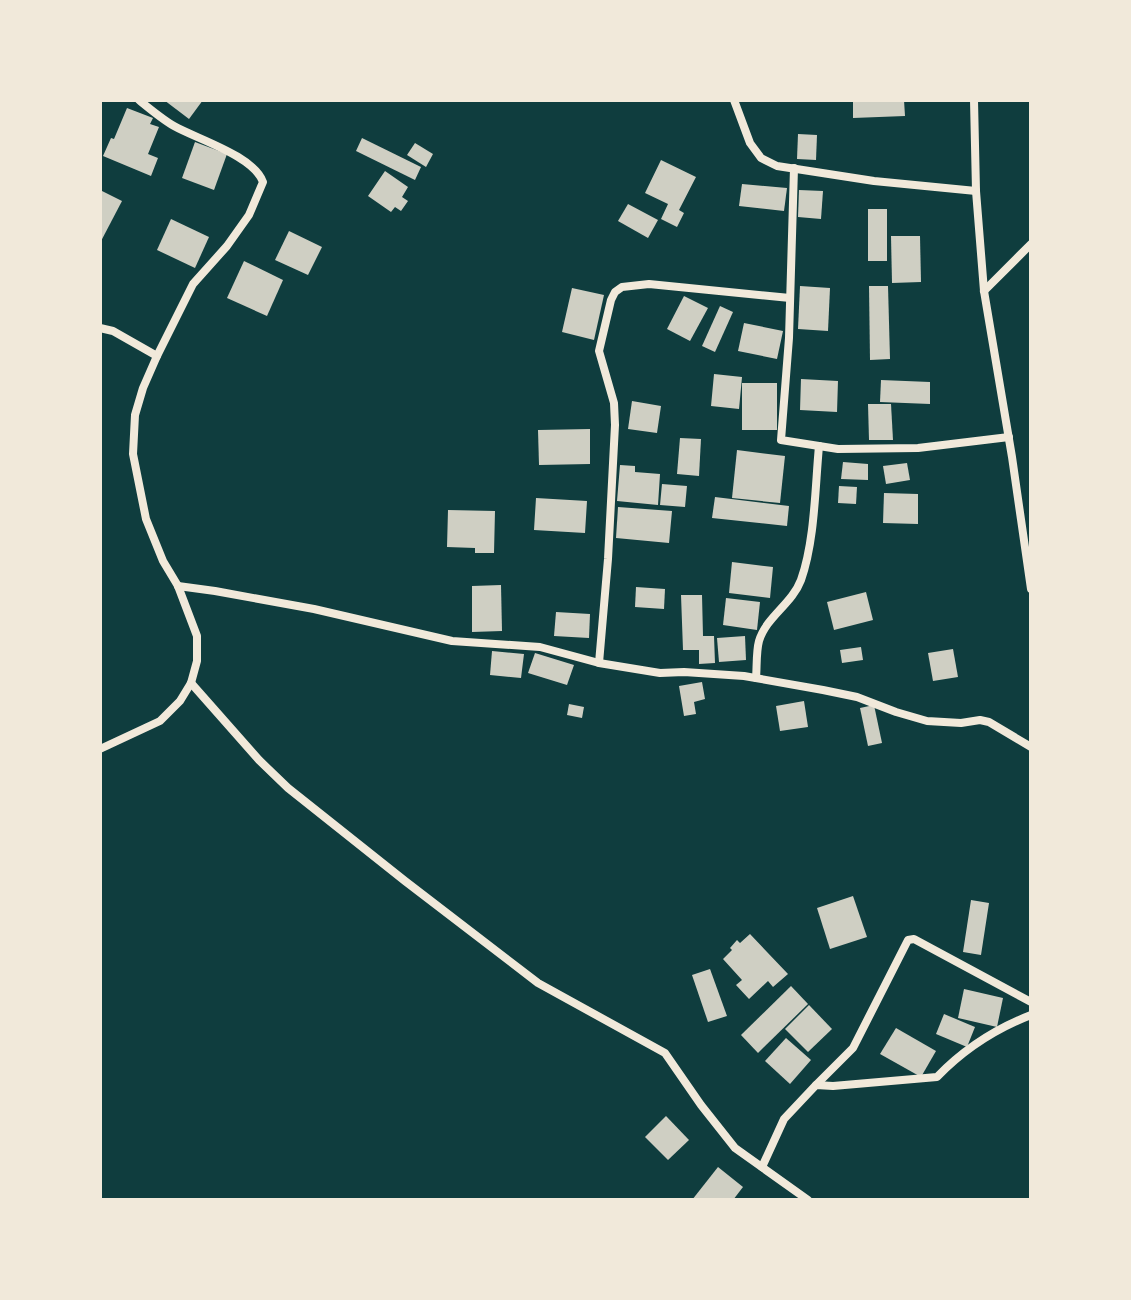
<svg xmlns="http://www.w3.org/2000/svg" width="1131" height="1300" viewBox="0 0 1131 1300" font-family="'DejaVu Sans',sans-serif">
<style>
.building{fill:#cfcfc3}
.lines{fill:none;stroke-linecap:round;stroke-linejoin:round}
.minor{stroke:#f1e9da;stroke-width:8}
</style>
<rect width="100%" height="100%" fill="#0f3d3e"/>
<g class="building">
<path d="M 164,100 L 203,100 L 189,119 Z"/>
<path d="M 853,100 L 904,100 L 905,116 L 853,118 Z"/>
<path d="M 127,108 L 153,118 L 150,124 L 159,127 L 148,154 L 158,158 L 151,176 L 103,156 L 111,138 L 114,139 Z"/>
<path d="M 798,134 L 817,135 L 816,160 L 797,159 Z"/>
<path d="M 362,138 L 421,167 L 415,180 L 356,151 Z"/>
<path d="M 195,142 L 227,154 L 214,190 L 182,178 Z"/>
<path d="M 415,143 L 433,154 L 426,167 L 407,155 Z"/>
<path d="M 661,160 L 696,177 L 679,210 L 684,213 L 677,227 L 661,219 L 668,204 L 645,193 Z"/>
<path d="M 385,171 L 408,187 L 402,197 L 408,201 L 401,211 L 395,207 L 391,212 L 368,196 Z"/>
<path d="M 742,184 L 787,188 L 784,211 L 739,206 Z"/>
<path d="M 100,190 L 122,201 L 100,243 Z"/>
<path d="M 799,190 L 823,191 L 821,219 L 798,217 Z"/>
<path d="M 628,204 L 658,220 L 648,238 L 618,221 Z"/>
<rect x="868" y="209" width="19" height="52"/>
<path d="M 171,219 L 209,237 L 195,268 L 157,250 Z"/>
<path d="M 289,231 L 322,247 L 308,275 L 275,260 Z"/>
<path d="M 891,236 L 920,236 L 921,282 L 892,283 Z"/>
<path d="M 244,261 L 283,280 L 267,316 L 227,298 Z"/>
<path d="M 800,286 L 830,288 L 828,331 L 798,329 Z"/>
<path d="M 869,286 L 888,286 L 890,359 L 870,360 Z"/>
<path d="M 572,288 L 604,295 L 594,340 L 562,332 Z"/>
<path d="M 684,296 L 708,308 L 690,341 L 667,329 Z"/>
<path d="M 720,306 L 733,312 L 715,352 L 702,346 Z"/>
<path d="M 744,323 L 783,331 L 777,359 L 738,351 Z"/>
<path d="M 714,374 L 742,377 L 739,409 L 711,406 Z"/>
<path d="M 801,379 L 838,381 L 837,412 L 800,410 Z"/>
<path d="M 881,380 L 930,382 L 930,404 L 880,402 Z"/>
<rect x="742" y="383" width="35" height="47"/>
<path d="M 632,401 L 661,406 L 657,433 L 628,429 Z"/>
<path d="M 868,404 L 891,404 L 893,440 L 869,440 Z"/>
<path d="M 590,429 L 590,464 L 539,465 L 538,430 Z"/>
<path d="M 680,438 L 701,439 L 699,476 L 677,474 Z"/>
<path d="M 737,450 L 785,456 L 780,503 L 732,498 Z"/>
<path d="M 843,462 L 868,464 L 868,480 L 841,479 Z"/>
<path d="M 907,463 L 910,480 L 886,484 L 883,466 Z"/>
<path d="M 620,465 L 635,466 L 635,472 L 660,474 L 658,505 L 617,501 Z"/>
<path d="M 662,484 L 687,486 L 685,507 L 660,505 Z"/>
<path d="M 839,486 L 857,487 L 856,504 L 838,503 Z"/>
<path d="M 884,493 L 918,494 L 918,524 L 883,523 Z"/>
<path d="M 715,497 L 789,506 L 787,526 L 712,518 Z"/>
<path d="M 536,498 L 587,501 L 585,533 L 534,530 Z"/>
<path d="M 618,507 L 672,511 L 669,543 L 616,538 Z"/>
<path d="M 448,510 L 495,511 L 494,553 L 475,553 L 475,548 L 447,547 Z"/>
<path d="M 732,562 L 773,567 L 770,598 L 729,593 Z"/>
<path d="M 501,585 L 502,631 L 472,632 L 472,586 Z"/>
<path d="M 636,587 L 665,589 L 664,609 L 635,607 Z"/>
<path d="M 866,592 L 873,620 L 834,630 L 827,602 Z"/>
<path d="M 681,595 L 702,595 L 703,636 L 714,636 L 715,663 L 699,664 L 699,650 L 683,650 Z"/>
<path d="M 726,598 L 760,602 L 757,630 L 723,625 Z"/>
<path d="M 556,612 L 590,614 L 589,638 L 554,636 Z"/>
<path d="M 745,636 L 746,660 L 719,662 L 717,638 Z"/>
<path d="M 861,647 L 863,660 L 842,663 L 840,650 Z"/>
<path d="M 953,649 L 958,677 L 933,681 L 928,653 Z"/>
<path d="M 492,651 L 524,654 L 521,678 L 490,675 Z"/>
<path d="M 535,653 L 574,665 L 567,685 L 528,673 Z"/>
<path d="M 702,682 L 705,699 L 694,702 L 696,714 L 684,716 L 679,686 Z"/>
<path d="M 804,701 L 808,727 L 780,731 L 776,706 Z"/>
<path d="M 569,704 L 584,707 L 582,718 L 567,715 Z"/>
<path d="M 874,705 L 882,743 L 868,746 L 860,708 Z"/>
<path d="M 853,896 L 867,937 L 830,949 L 817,908 Z"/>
<path d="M 971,900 L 989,903 L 981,955 L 963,952 Z"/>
<path d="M 750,934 L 788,974 L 773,987 L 768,981 L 749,999 L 736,985 L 742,980 L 723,959 L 732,950 L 730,948 L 737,940 L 740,943 Z"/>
<path d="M 710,969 L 727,1016 L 708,1022 L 692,975 Z"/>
<path d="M 791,986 L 808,1004 L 758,1053 L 741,1035 Z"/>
<path d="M 964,989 L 1003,998 L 997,1027 L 958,1018 Z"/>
<path d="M 809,1005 L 832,1029 L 808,1052 L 785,1029 Z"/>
<path d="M 944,1014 L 975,1027 L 967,1047 L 936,1034 Z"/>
<path d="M 896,1028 L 936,1051 L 921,1077 L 880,1054 Z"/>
<path d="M 786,1038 L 811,1060 L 790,1084 L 765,1061 Z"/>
<path d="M 666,1116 L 689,1140 L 668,1160 L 645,1137 Z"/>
<path d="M 718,1167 L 743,1187 L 733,1200 L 692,1200 Z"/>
</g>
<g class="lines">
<g class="minor">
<path d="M 734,100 L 750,143 L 761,158 L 777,166 L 874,181 L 976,191"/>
<path d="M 974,100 L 976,191 L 984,291 L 1012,457 L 1031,589"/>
<path d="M 794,168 L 789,338 L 781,440 L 838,449 L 918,448 L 1009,437"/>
<path d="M 984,291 L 1031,244"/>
<path d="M 100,328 L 113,331 L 157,356"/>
<path d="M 178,586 L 215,591 L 314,609 L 452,641 L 540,647 L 599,663 L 660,673 L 684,672 L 744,676 L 823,690 L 857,697 L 896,712 L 927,721 L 961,723 L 980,720 L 989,722 L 1031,747"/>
<path d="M 599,663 L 608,559 L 615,425 L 614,403 L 599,351 L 611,300 L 615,292 L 622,287 L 649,284 L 790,298"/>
<path d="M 756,678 C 757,667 756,652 759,641 C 766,617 792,604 801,580 C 815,540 815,488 819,446"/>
<path d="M 191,683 L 259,760 L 288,788 L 405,881 L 538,983 L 665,1053 L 701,1105 L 735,1148 L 808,1200"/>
<path d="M 100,749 L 160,721 L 180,701 L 191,683 L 197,661 L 197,636 L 178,586 L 163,561 L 146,519 L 133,454 L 135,415 L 143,388 L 157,356 L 193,284 L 227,246 L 249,215 L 263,182 C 254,156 197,139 174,126 C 162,119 150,109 139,100"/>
<path d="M 816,1085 L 853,1048 L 908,940 L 914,939 L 1031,1002"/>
<path d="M 762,1167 L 784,1119 L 816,1085 L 833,1086 L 937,1077 C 964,1049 995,1029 1031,1015"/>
</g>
</g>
<rect width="1131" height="1300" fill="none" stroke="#f1e9da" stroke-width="204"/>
</svg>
